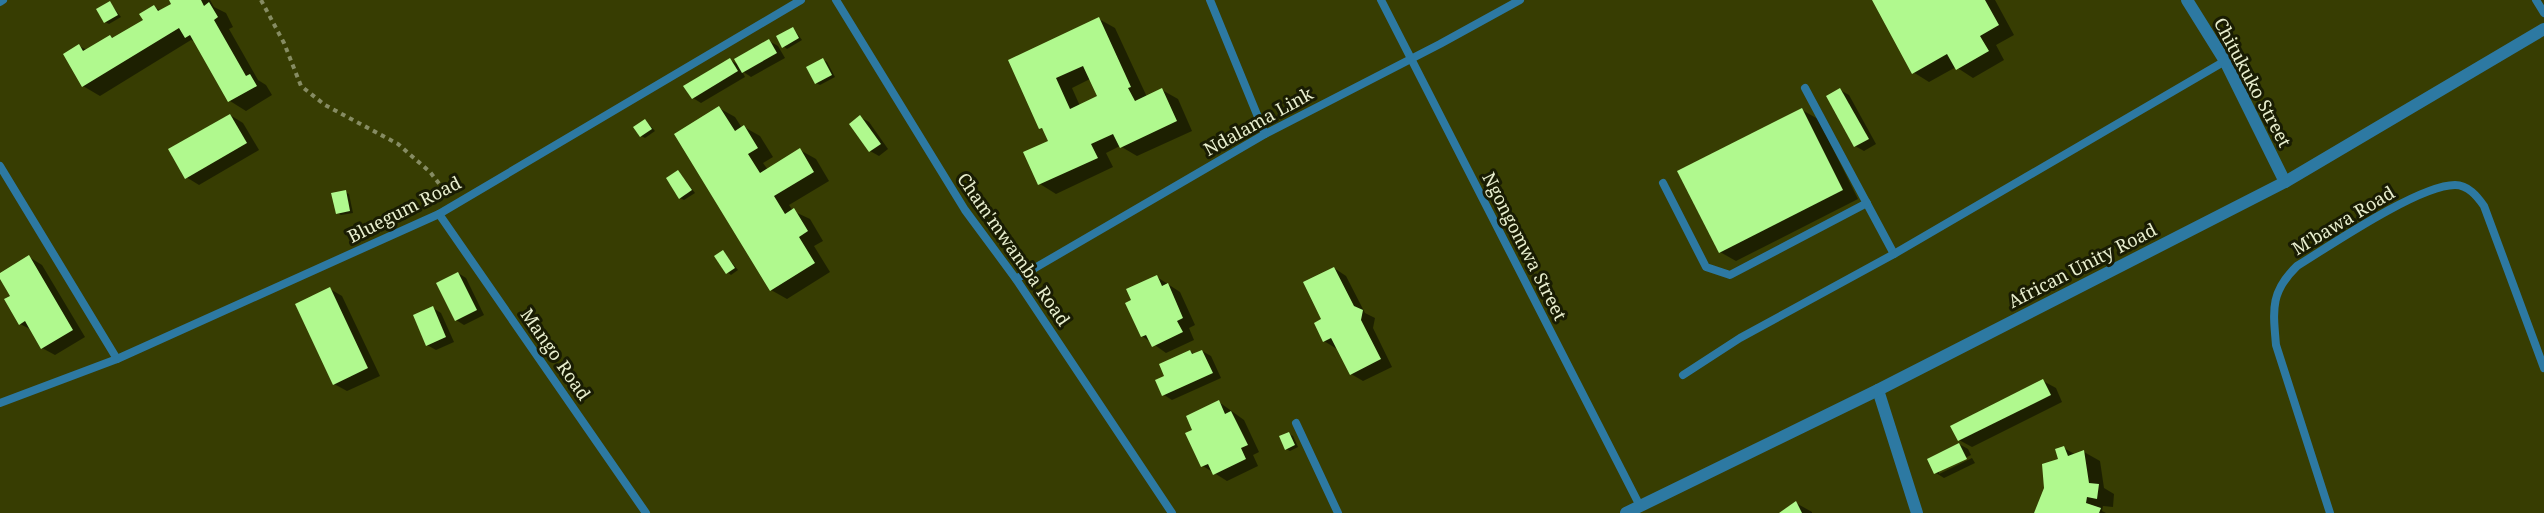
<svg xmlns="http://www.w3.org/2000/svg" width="2544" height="513" viewBox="0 0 2544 513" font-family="'Noto Serif',serif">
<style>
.built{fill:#373d02}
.shadow{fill:#0007;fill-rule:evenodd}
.building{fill:#b0f98e;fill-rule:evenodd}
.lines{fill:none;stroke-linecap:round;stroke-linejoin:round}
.path{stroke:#868c63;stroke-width:4;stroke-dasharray:4.5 4.5;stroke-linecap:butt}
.lane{stroke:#2d79a2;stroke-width:8}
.street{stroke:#2d79a2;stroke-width:12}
.labels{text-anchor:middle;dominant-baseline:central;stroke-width:6;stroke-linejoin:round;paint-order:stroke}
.street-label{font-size:18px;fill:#e8eece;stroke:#191c03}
</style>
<rect width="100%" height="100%" fill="#303604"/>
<rect class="built" x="0" y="0" width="2544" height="513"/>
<g class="shadow">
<path d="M 171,0 L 210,0 L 214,7 L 226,13 L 233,27 L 229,29 L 258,80 L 266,85 L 272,95 L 246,111 L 230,101 L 196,42 L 191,40 L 100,96 L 83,86 L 65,54 L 79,46 L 87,50 L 111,37 L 114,38 L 145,21 L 154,7 L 161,11 L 173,4 Z"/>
<path d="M 1873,0 L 1995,0 L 2014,35 L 1996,45 L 2004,60 L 1973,78 L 1956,67 L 1929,82 L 1913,72 Z"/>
<path d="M 110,3 L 121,17 L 109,24 L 105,22 Z"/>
<path d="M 1099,19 L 1115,28 L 1147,97 L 1162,90 L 1178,99 L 1192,131 L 1137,156 L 1120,146 L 1106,153 L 1113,167 L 1056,194 L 1040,184 L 1025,153 L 1050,142 L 1045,131 L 1041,128 L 1010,60 ZM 1090,79 L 1099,97 L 1080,106 L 1072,88 Z"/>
<path d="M 793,28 L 802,40 L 787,49 L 783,46 Z"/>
<path d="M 769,41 L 778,46 L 785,58 L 751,77 L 742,71 L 745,77 L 701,103 L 693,98 L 730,60 L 739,65 Z"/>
<path d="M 823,60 L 827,62 L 835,77 L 820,85 L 816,83 Z"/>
<path d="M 1840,90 L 1849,95 L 1876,144 L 1864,151 L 1855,146 Z"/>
<path d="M 719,108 L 735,117 L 742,128 L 744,127 L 760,136 L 773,157 L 763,163 L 768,170 L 800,150 L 816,159 L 829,181 L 789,205 L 793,211 L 810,219 L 823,241 L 814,246 L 830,272 L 787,299 L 771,290 Z"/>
<path d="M 1802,110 L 1818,119 L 1858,199 L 1736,261 L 1720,252 Z"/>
<path d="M 230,115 L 243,123 L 259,150 L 199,185 L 186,177 Z"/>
<path d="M 860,117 L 869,122 L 888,149 L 879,156 L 870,151 L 851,124 Z"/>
<path d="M 646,121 L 655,131 L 645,138 L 641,136 Z"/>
<path d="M 679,172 L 695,193 L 684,200 L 680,198 Z"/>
<path d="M 345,192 L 349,194 L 353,213 L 341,215 L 337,213 Z"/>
<path d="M 723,252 L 738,270 L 731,275 L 727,272 Z"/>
<path d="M 29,257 L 42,265 L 85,337 L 55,355 L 42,348 L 32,330 L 20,324 L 12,297 L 0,276 Z"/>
<path d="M 1334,268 L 1346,276 L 1365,313 L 1375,318 L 1373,328 L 1392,367 L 1363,381 L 1351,374 L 1337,349 L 1324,341 Z"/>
<path d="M 458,273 L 466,278 L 484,315 L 464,325 L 456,320 Z"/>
<path d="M 1157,277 L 1180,292 L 1195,325 L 1189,328 L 1194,340 L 1166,353 L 1142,336 L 1133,301 Z"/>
<path d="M 330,289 L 342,296 L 380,376 L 347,391 L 334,384 Z"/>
<path d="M 433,308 L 441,313 L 454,342 L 436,350 L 427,345 Z"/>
<path d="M 1190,351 L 1195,355 L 1202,351 L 1211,356 L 1221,378 L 1172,400 L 1164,395 L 1166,377 Z"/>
<path d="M 2043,381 L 2056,388 L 2062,402 L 1972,447 L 1959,440 Z"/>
<path d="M 1219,402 L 1244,420 L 1259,452 L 1253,455 L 1258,466 L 1227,481 L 1203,466 L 1194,431 Z"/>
<path d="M 1289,434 L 1293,436 L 1298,447 L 1290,451 L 1286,449 Z"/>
<path d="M 1959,444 L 1968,449 L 1971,455 L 1939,471 L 1939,474 L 1972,458 L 1975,463 L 1944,478 L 1936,473 L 1929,459 Z"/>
<path d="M 2064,448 L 2076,455 L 2084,452 L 2100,461 L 2104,488 L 2114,494 L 2113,507 L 2103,506 L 2102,511 L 2106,513 L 2034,513 Z"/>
<path d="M 1796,503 L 1812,512 L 1812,513 L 1782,513 Z"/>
</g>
<g class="building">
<path d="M 169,0 L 201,0 L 204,6 L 209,2 L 218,17 L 214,20 L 246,76 L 250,74 L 257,86 L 228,102 L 190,35 L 185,38 L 179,28 L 82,87 L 63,54 L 79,44 L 83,51 L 110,35 L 112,38 L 143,20 L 139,14 L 154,5 L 158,11 L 171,4 Z"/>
<path d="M 1872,0 L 1985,0 L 1999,25 L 1980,36 L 1989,51 L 1956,70 L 1947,54 L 1912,74 Z"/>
<path d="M 110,1 L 118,15 L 104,23 L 96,9 Z"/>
<path d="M 1099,17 L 1131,87 L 1128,88 L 1135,101 L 1162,88 L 1177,121 L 1120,148 L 1113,134 L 1091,144 L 1098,158 L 1038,185 L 1023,152 L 1048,141 L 1042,128 L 1039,129 L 1008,60 ZM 1083,66 L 1097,96 L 1070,109 L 1056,78 Z"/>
<path d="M 793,27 L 799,38 L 782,48 L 776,36 Z"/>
<path d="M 769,39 L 777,53 L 742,73 L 734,59 Z"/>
<path d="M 730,58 L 738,71 L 692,99 L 683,86 Z"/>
<path d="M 823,58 L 832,75 L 815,84 L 806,67 Z"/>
<path d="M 1840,88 L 1869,139 L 1854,147 L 1826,96 Z"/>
<path d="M 719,106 L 735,131 L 744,125 L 758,148 L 748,154 L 760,173 L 800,148 L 814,172 L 774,196 L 785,214 L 794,208 L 808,231 L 799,237 L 815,263 L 770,291 L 674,134 Z"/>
<path d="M 1802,108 L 1843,190 L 1719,253 L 1677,171 Z"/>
<path d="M 230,114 L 247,143 L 185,179 L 168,149 Z"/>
<path d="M 860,115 L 881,144 L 869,152 L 849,124 Z"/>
<path d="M 645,119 L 652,129 L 640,137 L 633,127 Z"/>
<path d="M 678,170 L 692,190 L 679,199 L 666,178 Z"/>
<path d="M 346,190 L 350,211 L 336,214 L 331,193 Z"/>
<path d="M 723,250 L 735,268 L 726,274 L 714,256 Z"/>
<path d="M 29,255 L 73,330 L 41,349 L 25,321 L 19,325 L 4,299 L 10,296 L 0,279 L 0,273 Z"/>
<path d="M 1334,267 L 1354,306 L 1363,310 L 1361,320 L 1381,359 L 1350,375 L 1331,338 L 1323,342 L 1314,323 L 1321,319 L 1303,282 Z"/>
<path d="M 458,272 L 477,310 L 455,321 L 436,283 Z"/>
<path d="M 1157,275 L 1162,286 L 1168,283 L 1183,318 L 1177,321 L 1183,332 L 1152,347 L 1146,335 L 1141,337 L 1125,303 L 1131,300 L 1126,289 Z"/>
<path d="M 330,287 L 368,368 L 333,385 L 295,304 Z"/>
<path d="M 433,306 L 446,337 L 426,346 L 413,315 Z"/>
<path d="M 1190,350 L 1192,354 L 1202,350 L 1213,373 L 1162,396 L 1155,380 L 1164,376 L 1159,364 Z"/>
<path d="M 2043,379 L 2051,395 L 1958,441 L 1950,426 Z"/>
<path d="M 1219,400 L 1225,414 L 1231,411 L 1248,445 L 1241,448 L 1246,459 L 1213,475 L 1208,464 L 1201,467 L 1185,433 L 1192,430 L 1186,416 Z"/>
<path d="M 1289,432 L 1295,445 L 1285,450 L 1279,436 Z"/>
<path d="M 1959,443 L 1967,459 L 1934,474 L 1927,459 Z"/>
<path d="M 2064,446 L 2068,456 L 2084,450 L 2089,483 L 2099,484 L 2097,499 L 2087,497 L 2086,503 L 2101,508 L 2099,513 L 2034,513 L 2044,488 L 2042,464 L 2058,459 L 2055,449 Z"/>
<path d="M 1796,501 L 1802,513 L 1779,513 Z"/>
</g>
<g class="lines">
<path class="path" d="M 261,0 L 284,43 L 301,86 L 325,105 L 398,144 L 430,172 L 449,196"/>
<g class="lane">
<path d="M 836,0 L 965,210 L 1016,279 L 1172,513"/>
<path d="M 1210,0 L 1265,134"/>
<path d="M 1381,0 L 1640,506"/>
<path d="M 2536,0 L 2544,13"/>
<path d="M 0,2 L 3,0"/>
<path d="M 1805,88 L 1894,254"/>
<path d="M 0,166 L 117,359"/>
<path d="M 1663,183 L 1706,267 L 1730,275 L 1867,203"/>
<path d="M 439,214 L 646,513"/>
<path d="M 1016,279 L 1265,134 L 1440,44 L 1520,0"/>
<path d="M 1683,375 L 1740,338 L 1894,254 L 2225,61"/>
<path d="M 0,403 L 117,359 L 439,214 L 801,0"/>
<path d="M 1296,423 L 1338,513"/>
<path d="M 2330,513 L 2276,345 C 2273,310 2270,292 2297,266 C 2331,245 2419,185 2455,185 C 2468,185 2477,196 2484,206 L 2544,368"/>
</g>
<g class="street">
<path d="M 2187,0 L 2225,61 L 2285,182"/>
<path d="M 1878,390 L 1917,513"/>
<path d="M 1626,513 L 1878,390 L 2285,182 L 2544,29"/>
</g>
</g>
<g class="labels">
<g class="street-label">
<text transform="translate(2253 82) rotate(62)">Chitukuko Street</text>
<text transform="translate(1258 121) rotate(-29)">Ndalama Link</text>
<text transform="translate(404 209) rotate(-27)">Bluegum Road</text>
<text transform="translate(2343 220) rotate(-31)">M'bawa Road</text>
<text transform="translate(1525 246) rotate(63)">Ngongomwa Street</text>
<text transform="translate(1014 249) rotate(55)">Cham'mwamba Road</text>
<text transform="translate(2082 265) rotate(-27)">African Unity Road</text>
<text transform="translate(556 354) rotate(55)">Mango Road</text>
</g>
</g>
</svg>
